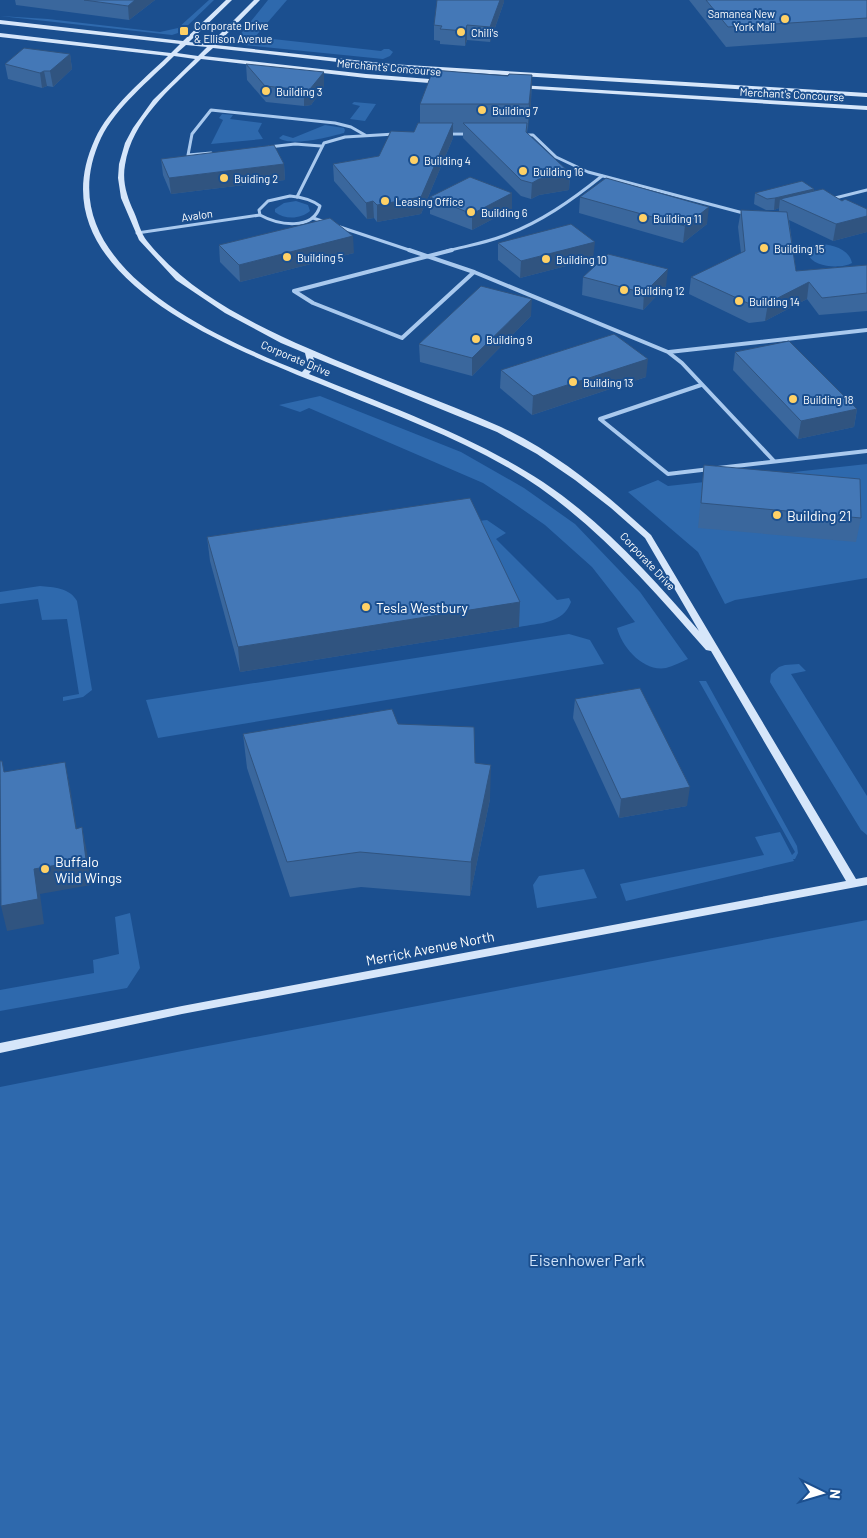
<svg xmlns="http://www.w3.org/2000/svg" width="867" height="1538" viewBox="0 0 867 1538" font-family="Barlow,sans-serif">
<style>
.green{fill:#2e69ad}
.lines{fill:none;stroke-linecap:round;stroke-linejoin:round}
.street-far1{stroke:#a9c9ee;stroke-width:3}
.street{stroke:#a9c9ee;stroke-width:4}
.secondary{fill:#d6e6fa;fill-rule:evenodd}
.wall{fill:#3a679d}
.shaded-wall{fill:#305480}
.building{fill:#4478b7;stroke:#305480}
.poi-dot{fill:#ffd166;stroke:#1b4f8f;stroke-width:2}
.labels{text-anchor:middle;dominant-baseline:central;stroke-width:4;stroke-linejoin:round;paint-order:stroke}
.far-poi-label{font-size:11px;fill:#fff;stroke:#1b4f8f;text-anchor:start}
.far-street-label{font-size:11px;fill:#fff;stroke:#1b4f8f}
.poi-label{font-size:14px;fill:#fff;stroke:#1b4f8f;text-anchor:start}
.street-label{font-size:14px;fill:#fff;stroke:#1b4f8f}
.near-park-label{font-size:16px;fill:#cfe3fa;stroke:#1b4f8f}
</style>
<rect width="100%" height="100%" fill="#1b4f8f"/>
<g class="green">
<path d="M 209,0 L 214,0 L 181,32 L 172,35 L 0,16 L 48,19 L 160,32 L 178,28 Z"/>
<path d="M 268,0 L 287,0 L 255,37 L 381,51 L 384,49 L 389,49 L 393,52 L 390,56 L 383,59 L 244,45 L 235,41 Z"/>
<path d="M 354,102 L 376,104 L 365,121 L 350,119 L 360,106 L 352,104 Z"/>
<path d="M 222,114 L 233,115 L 230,119 L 262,123 L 258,131 L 263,139 L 211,144 L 223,120 L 219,118 Z"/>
<path d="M 325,125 L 344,128 L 345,130 L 344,133 C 329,137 291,147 279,138 L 283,135 L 293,138 Z"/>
<path d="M 296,201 L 308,205 L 310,211 C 301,219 285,220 275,212 L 275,209 L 284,203 Z"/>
<path d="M 817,244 C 830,244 849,248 852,263 C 840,270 803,267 808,247 Z"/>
<path d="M 320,396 L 461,452 L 524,488 L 575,524 L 640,592 L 688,659 C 681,662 673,666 666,668 C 643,672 622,647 617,628 L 635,622 L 592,567 L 545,525 L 509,500 L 483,483 L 309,408 L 300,412 L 279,405 Z"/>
<path d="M 867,464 L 867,578 L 735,600 L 725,604 L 698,552 L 628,492 L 658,480 L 668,486 Z"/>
<path d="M 487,520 L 506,533 L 496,539 L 557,600 L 569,598 L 571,602 C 563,624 539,623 519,627 L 470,522 Z"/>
<path d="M 40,586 C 53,587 70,588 77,601 L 92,690 L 83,697 L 63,701 L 63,697 L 79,694 L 67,619 L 42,620 L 38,599 L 0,604 L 0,592 Z"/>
<path d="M 569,634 L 590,640 L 604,664 L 158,738 L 146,700 Z"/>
<path d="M 799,664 L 806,671 L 791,674 L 867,796 L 867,835 L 861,830 L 770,682 L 771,674 L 779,667 L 785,665 Z"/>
<path d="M 699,681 L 706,681 L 797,846 L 798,853 L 795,859 L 793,859 L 794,861 L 626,901 L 620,884 L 764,855 L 755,837 L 780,832 L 792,855 L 795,852 Z"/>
<path d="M 584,869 L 597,898 L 537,908 L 533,885 L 539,876 Z"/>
<path d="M 130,913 L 140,968 L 127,988 L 0,1011 L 0,990 L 94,973 L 93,960 L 119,954 L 115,917 Z"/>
<path d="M 867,920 L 867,1538 L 0,1538 L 0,1087 L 192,1049 Z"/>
</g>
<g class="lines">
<g class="street-far1">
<path d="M 448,134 L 470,134"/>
<path d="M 523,135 L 533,135 L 556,157 L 588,172 L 747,214"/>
<path d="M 269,147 L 295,144 L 321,146"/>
<path d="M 211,153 L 188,155 L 192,134 L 211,110 L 335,123 L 351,127 L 365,135"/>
<path d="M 290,196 C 301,197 311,199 320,206 C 313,231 278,225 260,215 L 259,210 L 268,201 Z"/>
<path d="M 297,197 L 324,143 L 345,137 L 395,134"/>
<path d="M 831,199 L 867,190"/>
<path d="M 313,218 L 325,222"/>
<path d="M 337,226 L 412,251"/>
<path d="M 137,233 L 260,215"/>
<path d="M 447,251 C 466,246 485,243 503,236 C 540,223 572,200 602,176"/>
</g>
<g class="street">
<path d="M 409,250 L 474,272 L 668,352 L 682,363 L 774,461"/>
<path d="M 452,250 L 294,291 L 313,303 L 402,338 L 474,272"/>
<path d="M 669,352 L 867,330"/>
<path d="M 701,385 L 600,419 L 668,474 L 710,469"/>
<path d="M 718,468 L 867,451"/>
</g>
<g class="secondary">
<path d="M 226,0 L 232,0 L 189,42 L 210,44 L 254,0 L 260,0 L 216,45 L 391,64 L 867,93 L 867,97 L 391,68 L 213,48 L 204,56 L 366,74 L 442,80 L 445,82 L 442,84 L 366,78 L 201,59 C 170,89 132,120 125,165 C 122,182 127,197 134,212 C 138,221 141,234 147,241 C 189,293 251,323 310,349 C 373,377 438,399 501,427 C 557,453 606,494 651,535 L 856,879 L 867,877 L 867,885 L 182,1014 L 0,1053 L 0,1043 L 182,1006 L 846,881 L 711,651 L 706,650 C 646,582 587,513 507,467 C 453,436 393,414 335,390 C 240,351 31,278 95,139 C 109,108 144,79 168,56 L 0,37 L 0,33 L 171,53 L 180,44 L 0,24 L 0,20 L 183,41 ZM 186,45 L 207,47 L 198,56 L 177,53 ZM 174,56 L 195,59 L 153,100 L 133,128 L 125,143 L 119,164 L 118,178 L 121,198 L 139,240 L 176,280 L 225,313 L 281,343 L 305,353 L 308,365 L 302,372 C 213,336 43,263 101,138 C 116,107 150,80 174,56 ZM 313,357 L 497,432 L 537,454 L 575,480 L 611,508 L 645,538 L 699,631 C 652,577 603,522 543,482 C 471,435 388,406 309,374 L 316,365 Z"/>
<path d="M 519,85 L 867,106 L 867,110 L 517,88 L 516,87 Z"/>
</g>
</g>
<g class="wall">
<path d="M 15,0 L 155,0 L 129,20 L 16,5 Z"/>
<path d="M 689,0 L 867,0 L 867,37 L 726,47 Z"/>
<path d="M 504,2 L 490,42 L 467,40 L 465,46 L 440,44 L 440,41 L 434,40 L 434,25 Z"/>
<path d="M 70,54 L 72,69 L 53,87 L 47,86 L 42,88 L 8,79 L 5,64 Z"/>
<path d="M 246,64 L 324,87 L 311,105 L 304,106 L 266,102 L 247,80 Z"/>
<path d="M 532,75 L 531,102 L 527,133 L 570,173 L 569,190 L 539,195 L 531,199 L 521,196 L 463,138 L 463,132 L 453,132 L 453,138 L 421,214 L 377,222 L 374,218 L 367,219 L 334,181 L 333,164 L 379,156 L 414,132 L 420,123 L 420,104 L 508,76 Z"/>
<path d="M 161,159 L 284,164 L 285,180 L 171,194 L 163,175 Z"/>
<path d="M 814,189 L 814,191 L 867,209 L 867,232 L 833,241 L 789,220 L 796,271 L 867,265 L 867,311 L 819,315 L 807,299 L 765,321 L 749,323 L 689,294 L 691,277 L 741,253 L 738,227 L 741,210 L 779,212 L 779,208 L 774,210 L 766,210 L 754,204 L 755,193 Z"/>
<path d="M 512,193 L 512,209 L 472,230 L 430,214 L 430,197 Z"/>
<path d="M 580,197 L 707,224 L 683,243 L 579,213 Z"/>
<path d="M 498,243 L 593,259 L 520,278 L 498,260 Z"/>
<path d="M 219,245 L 354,253 L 240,282 L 220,262 Z"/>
<path d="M 583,277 L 666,286 L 643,310 L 582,295 Z"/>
<path d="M 531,316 L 472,376 L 420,362 L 419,344 Z"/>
<path d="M 735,352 L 857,409 L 854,427 L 798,439 L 733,370 Z"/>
<path d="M 501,370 L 646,377 L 532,415 L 500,388 Z"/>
<path d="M 704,465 L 861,518 L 856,542 L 698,528 Z"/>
<path d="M 207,537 L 519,627 L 240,672 L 210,561 Z"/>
<path d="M 575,699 L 687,806 L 619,818 L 573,718 Z"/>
<path d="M 398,724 L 475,763 L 490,799 L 470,896 L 361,887 L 290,897 L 247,768 L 243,734 Z"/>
</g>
<g class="shaded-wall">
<path d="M 135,0 L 155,0 L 129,20 L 128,6 Z"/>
<path d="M 500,0 L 504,0 L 504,2 L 490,42 L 490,27 Z"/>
<path d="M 467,25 L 467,40 L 465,46 L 465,31 Z"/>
<path d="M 70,54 L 72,69 L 53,87 L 50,71 Z"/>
<path d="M 44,71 L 47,86 L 42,88 L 40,73 Z"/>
<path d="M 324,72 L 324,87 L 311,105 L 304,106 L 304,90 Z"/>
<path d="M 532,75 L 531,102 L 528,132 L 529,104 Z"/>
<path d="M 453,123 L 453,138 L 421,214 L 377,222 L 377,205 Z"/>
<path d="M 284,164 L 285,180 L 171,194 L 169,178 Z"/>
<path d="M 570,173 L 569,190 L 539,195 L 531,199 L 532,183 L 539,179 Z"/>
<path d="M 814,189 L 812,200 L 780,199 L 779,208 L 774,210 L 775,198 Z"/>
<path d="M 512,193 L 512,209 L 472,230 L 472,214 Z"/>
<path d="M 373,201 L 374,218 L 367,219 L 366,203 Z"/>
<path d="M 709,207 L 707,224 L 683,243 L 685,226 Z"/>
<path d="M 867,216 L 867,232 L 833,241 L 836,224 Z"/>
<path d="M 353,236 L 354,253 L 240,282 L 239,265 Z"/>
<path d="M 595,242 L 593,259 L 520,278 L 521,261 Z"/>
<path d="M 668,269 L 666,286 L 643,310 L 644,293 Z"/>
<path d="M 809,282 L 807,299 L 765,321 L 768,303 Z"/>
<path d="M 532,299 L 531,316 L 472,376 L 472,358 Z"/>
<path d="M 648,359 L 646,377 L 532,415 L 533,396 Z"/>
<path d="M 857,409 L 854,427 L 798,439 L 801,421 Z"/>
<path d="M 520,602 L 519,627 L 240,672 L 238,647 Z"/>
<path d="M 65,762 L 70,787 L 81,854 L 76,829 Z"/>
<path d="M 491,765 L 490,799 L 470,896 L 471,862 Z"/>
<path d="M 690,787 L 687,806 L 619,818 L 621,799 Z"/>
<path d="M 82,827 L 87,852 L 91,885 L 40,894 L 44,924 L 7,931 L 1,906 L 34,869 Z"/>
</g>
<g class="building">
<path d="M 84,0 L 135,0 L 128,6 Z"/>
<path d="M 437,0 L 500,0 L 490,27 L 467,25 L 465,31 L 440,29 L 442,26 L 434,25 Z"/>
<path d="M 706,0 L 867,0 L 867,18 L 728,27 Z"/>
<path d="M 24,48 L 70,54 L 50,71 L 44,71 L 40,73 L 5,64 Z"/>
<path d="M 246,64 L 324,72 L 310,89 L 304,90 L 265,86 Z"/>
<path d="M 433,70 L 508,76 L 509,74 L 532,75 L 529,104 L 420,104 Z"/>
<path d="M 418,123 L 453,123 L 421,197 L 377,205 L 373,201 L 366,203 L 333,164 L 379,156 L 391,131 L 414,132 Z"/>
<path d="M 463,123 L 527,123 L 526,132 L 570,173 L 539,179 L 532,183 L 521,180 Z"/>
<path d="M 274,145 L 284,164 L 169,178 L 161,159 Z"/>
<path d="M 470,177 L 512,193 L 472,214 L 430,197 Z"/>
<path d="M 606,178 L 709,207 L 685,226 L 580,197 Z"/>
<path d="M 802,181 L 814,189 L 775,198 L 767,199 L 755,193 Z"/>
<path d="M 823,189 L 842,201 L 845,199 L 867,209 L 867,216 L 836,224 L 780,199 Z"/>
<path d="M 741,210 L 787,212 L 796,271 L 867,265 L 867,293 L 822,298 L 809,282 L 768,303 L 752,305 L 691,277 L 745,251 Z"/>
<path d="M 330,218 L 353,236 L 239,265 L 219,245 Z"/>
<path d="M 571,224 L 595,242 L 521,261 L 498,243 Z"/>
<path d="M 608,254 L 668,269 L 644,293 L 583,277 Z"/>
<path d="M 481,286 L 532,299 L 472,358 L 419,344 Z"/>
<path d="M 614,334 L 648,359 L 533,396 L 501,370 Z"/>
<path d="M 789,341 L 857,409 L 801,421 L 735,352 Z"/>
<path d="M 704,465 L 860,479 L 861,518 L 701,503 Z"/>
<path d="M 470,498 L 520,602 L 238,647 L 207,537 Z"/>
<path d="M 640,688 L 690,787 L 621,799 L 575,699 Z"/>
<path d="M 392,709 L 398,724 L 474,727 L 475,763 L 491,765 L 471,862 L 360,852 L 287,862 L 243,734 Z"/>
<path d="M 0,761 L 2,761 L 4,772 L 65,762 L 76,829 L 82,827 L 86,860 L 34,869 L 38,899 L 1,906 Z"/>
</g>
<g class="poi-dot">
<circle cx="785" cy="19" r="5"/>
<rect x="179" y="26" width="10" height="10" rx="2.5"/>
<circle cx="461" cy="32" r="5"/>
<circle cx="266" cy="91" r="5"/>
<circle cx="482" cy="110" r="5"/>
<circle cx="414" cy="160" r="5"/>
<circle cx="523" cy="171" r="5"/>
<circle cx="224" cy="178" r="5"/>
<circle cx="385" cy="201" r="5"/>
<circle cx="471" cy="212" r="5"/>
<circle cx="643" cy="218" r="5"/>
<circle cx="764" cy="248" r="5"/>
<circle cx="287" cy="257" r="5"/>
<circle cx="546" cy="259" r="5"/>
<circle cx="624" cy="290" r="5"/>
<circle cx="739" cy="301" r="5"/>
<circle cx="476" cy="339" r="5"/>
<circle cx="573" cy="382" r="5"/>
<circle cx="793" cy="399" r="5"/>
<circle cx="777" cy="515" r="5"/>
<circle cx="366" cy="607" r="5"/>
<circle cx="45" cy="869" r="5"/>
</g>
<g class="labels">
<g class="far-poi-label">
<text x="775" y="13" text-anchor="end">Samanea New<tspan x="775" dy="13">York Mall</tspan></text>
<text x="194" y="25">Corporate Drive<tspan x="194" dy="13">&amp; Ellison Avenue</tspan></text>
<text x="471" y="32">Chili's</text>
<text x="276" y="91">Building 3</text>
<text x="492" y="110">Building 7</text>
<text x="424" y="160">Building 4</text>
<text x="533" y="171">Building 16</text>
<text x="234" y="178">Buiding 2</text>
<text x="395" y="201">Leasing Office</text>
<text x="481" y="212">Building 6</text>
<text x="653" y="218">Building 11</text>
<text x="774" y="248">Building 15</text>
<text x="297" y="257">Building 5</text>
<text x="556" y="259">Building 10</text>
<text x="634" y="290">Building 12</text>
<text x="749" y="301">Building 14</text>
<text x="486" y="339">Building 9</text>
<text x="583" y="382">Building 13</text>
<text x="803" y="399">Building 18</text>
</g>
<g class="far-street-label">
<text transform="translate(389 67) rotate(5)">Merchant's Concourse</text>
<text transform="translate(792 94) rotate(3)">Merchant's Concourse</text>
<text transform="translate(197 215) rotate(-8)">Avalon</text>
<text transform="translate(296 358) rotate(23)">Corporate Drive</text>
<text transform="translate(648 561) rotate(47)">Corporate Drive</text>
</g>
<g class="poi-label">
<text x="787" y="515">Building 21</text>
<text x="376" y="607">Tesla Westbury</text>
<text x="55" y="861">Buffalo<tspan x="55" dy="16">Wild Wings</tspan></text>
</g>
<g class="street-label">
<text transform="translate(430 948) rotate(-11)">Merrick Avenue North</text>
</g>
<g class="near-park-label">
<text x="587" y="1259">Eisenhower Park</text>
</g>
</g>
<g transform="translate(822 1493) rotate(95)" stroke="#1b4f8f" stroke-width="4" paint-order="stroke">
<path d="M0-4L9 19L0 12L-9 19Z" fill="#ffffff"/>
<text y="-8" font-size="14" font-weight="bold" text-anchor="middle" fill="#ffffff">N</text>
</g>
</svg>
